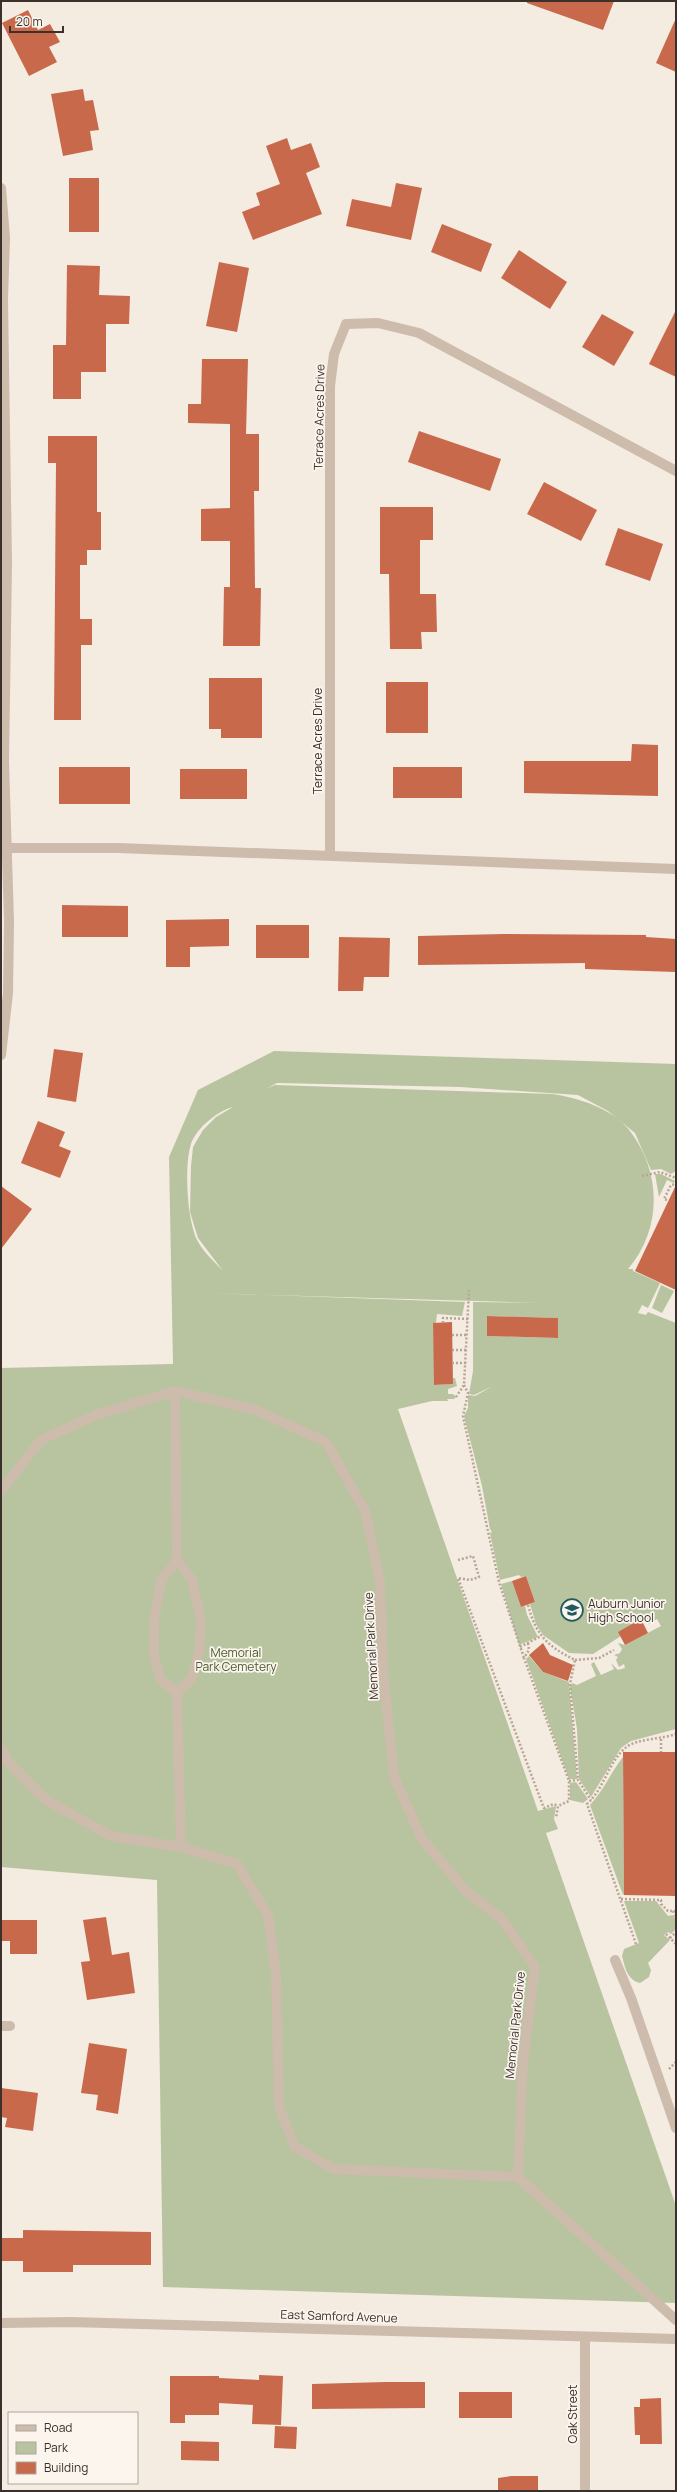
<svg xmlns="http://www.w3.org/2000/svg" width="677" height="2492" viewBox="0 0 677 2492" font-family="Manrope,sans-serif">
<style>
.green{fill:#b8c4a0;fill-rule:evenodd}
.building{fill:#c8694b}
.lines{fill:none;stroke-linecap:round;stroke-linejoin:round}
.path{stroke:#b9a596;stroke-width:2.5;stroke-dasharray:2 2;stroke-linecap:butt}
.minor{stroke:#cdbbac;stroke-width:10}
.labels{text-anchor:middle;dominant-baseline:central;stroke-width:3.5;stroke-linejoin:round;paint-order:stroke}
.street-label{font-size:12px;fill:#3b302b;stroke:#fbf5ee}
.poi-label{font-size:12px;fill:#3b302b;stroke:#fbf5ee;text-anchor:start}
.park-label{font-size:12px;fill:#4a5a2e;stroke:#fbf5ee}
</style>
<rect width="100%" height="100%" fill="#f4ebe1"/>
<g class="green">
<path d="M 274,1051 L 676,1064 L 676,1171 L 671,1174 L 661,1169 L 651,1170 L 635,1133 L 608,1111 L 578,1095 L 460,1087 L 277,1083 L 266,1089 L 275,1085 L 552,1094 C 579,1098 612,1108 630,1131 C 662,1173 662,1229 628,1269 L 633,1269 L 633,1271 L 660,1283 L 648,1308 L 642,1305 L 638,1313 L 646,1315 L 648,1312 L 676,1323 L 676,1729 L 631,1741 L 621,1748 L 591,1797 L 579,1779 L 577,1729 L 570,1687 L 572,1683 L 577,1685 L 596,1676 L 591,1664 L 594,1662 L 601,1675 L 614,1669 L 611,1663 L 618,1670 L 625,1668 L 624,1664 L 619,1667 L 616,1660 L 618,1657 L 614,1655 L 620,1653 L 622,1649 L 618,1643 L 625,1645 L 661,1626 L 657,1619 L 649,1624 L 646,1620 L 593,1654 L 569,1653 L 543,1635 L 536,1624 L 530,1604 L 535,1602 L 526,1576 L 521,1577 L 519,1575 L 500,1580 L 490,1533 L 492,1532 L 490,1529 L 482,1486 L 464,1416 L 468,1408 L 468,1395 L 475,1396 L 493,1386 L 474,1395 L 469,1394 L 473,1371 L 473,1302 L 539,1303 L 208,1293 L 465,1302 L 462,1316 L 437,1314 L 436,1323 L 433,1323 L 435,1385 L 452,1384 L 453,1378 L 455,1378 L 457,1386 L 448,1389 L 448,1394 L 453,1394 L 456,1397 L 454,1399 L 447,1399 L 448,1401 L 432,1401 L 398,1409 L 538,1811 L 556,1806 L 554,1819 L 558,1829 L 546,1833 L 676,2206 L 676,2303 L 163,2287 L 157,1880 L 1,1867 L 1,1368 L 173,1364 L 169,1157 L 198,1090 ZM 233,1107 L 216,1117 L 203,1130 L 193,1147 L 191,1166 L 190,1212 L 198,1238 L 223,1271 C 214,1261 203,1252 197,1240 C 187,1219 184,1166 191,1144 C 196,1128 219,1110 233,1107 ZM 488,1316 L 558,1318 L 558,1338 L 487,1336 Z"/>
<path d="M 655,1174 L 661,1174 L 675,1181 L 674,1183 L 667,1180 L 659,1197 Z"/>
<path d="M 661,1285 L 674,1291 L 662,1313 L 652,1308 Z"/>
<path d="M 512,1581 L 521,1607 L 525,1606 L 527,1615 L 538,1637 L 519,1645 L 501,1584 Z"/>
<path d="M 529,1656 L 543,1672 L 569,1682 L 577,1779 L 569,1779 L 526,1659 Z"/>
<path d="M 623,1757 L 624,1894 L 623,1895 L 590,1805 C 604,1790 611,1772 623,1757 Z"/>
<path d="M 576,1782 L 588,1799 L 583,1803 L 570,1800 L 570,1783 Z"/>
<path d="M 624,1901 L 656,1901 L 668,1916 L 673,1915 L 676,1920 L 676,1929 L 671,1934 L 668,1932 L 664,1935 L 670,1940 L 648,1963 L 651,1970 L 649,1977 L 640,1983 C 627,1980 625,1967 622,1956 L 624,1949 L 639,1943 Z"/>
</g>
<g class="building">
<path d="M 527,1 L 614,1 L 603,30 L 527,3 Z"/>
<path d="M 28,10 L 38,30 L 50,24 L 60,42 L 49,47 L 57,62 L 29,76 L 2,23 Z"/>
<path d="M 676,18 L 676,72 L 656,63 Z"/>
<path d="M 83,89 L 85,101 L 93,100 L 99,130 L 90,131 L 93,150 L 63,156 L 51,94 Z"/>
<path d="M 287,138 L 291,150 L 311,143 L 320,167 L 306,173 L 322,214 L 253,240 L 242,212 L 260,205 L 256,193 L 280,184 L 266,146 Z"/>
<rect x="69" y="178" width="30" height="54"/>
<path d="M 396,183 L 422,188 L 411,240 L 346,226 L 352,199 L 391,207 Z"/>
<path d="M 442,224 L 492,244 L 481,272 L 431,252 Z"/>
<path d="M 519,250 L 567,282 L 550,309 L 501,278 Z"/>
<path d="M 219,262 L 249,268 L 237,332 L 206,326 Z"/>
<path d="M 67,265 L 100,266 L 99,295 L 130,296 L 129,324 L 106,324 L 106,372 L 81,372 L 81,399 L 53,399 L 53,345 L 66,345 Z"/>
<path d="M 676,310 L 676,377 L 649,364 Z"/>
<path d="M 602,314 L 634,332 L 614,366 L 582,347 Z"/>
<path d="M 202,359 L 248,359 L 246,434 L 259,434 L 259,491 L 254,491 L 255,588 L 261,588 L 260,646 L 223,646 L 224,587 L 230,587 L 230,541 L 201,541 L 201,509 L 230,508 L 230,424 L 188,423 L 188,404 L 201,404 Z"/>
<path d="M 419,431 L 501,459 L 490,491 L 408,462 Z"/>
<path d="M 48,436 L 97,436 L 97,512 L 101,512 L 101,550 L 87,550 L 87,565 L 80,565 L 80,619 L 92,619 L 92,645 L 81,645 L 81,720 L 54,720 L 56,463 L 48,463 Z"/>
<path d="M 544,482 L 597,510 L 581,541 L 527,514 Z"/>
<path d="M 380,507 L 433,507 L 433,540 L 420,540 L 420,594 L 436,594 L 437,632 L 421,632 L 422,649 L 390,649 L 389,574 L 380,574 Z"/>
<path d="M 618,528 L 663,544 L 650,581 L 605,565 Z"/>
<path d="M 209,678 L 262,678 L 262,738 L 221,738 L 221,729 L 209,729 Z"/>
<rect x="386" y="682" width="42" height="51"/>
<path d="M 632,744 L 658,745 L 658,796 L 524,793 L 524,761 L 631,761 Z"/>
<rect x="59" y="767" width="71" height="37"/>
<rect x="393" y="767" width="69" height="31"/>
<rect x="180" y="769" width="67" height="30"/>
<path d="M 62,905 L 128,906 L 128,937 L 62,937 Z"/>
<path d="M 229,919 L 229,946 L 190,947 L 190,967 L 166,967 L 166,920 Z"/>
<rect x="256" y="925" width="53" height="33"/>
<path d="M 503,934 L 646,935 L 646,937 L 676,939 L 676,972 L 585,969 L 585,963 L 418,965 L 418,936 Z"/>
<path d="M 339,937 L 390,938 L 389,977 L 364,977 L 363,991 L 338,991 Z"/>
<path d="M 54,1049 L 83,1053 L 76,1102 L 47,1097 Z"/>
<path d="M 38,1121 L 65,1132 L 59,1146 L 71,1151 L 60,1178 L 21,1163 Z"/>
<path d="M 676,1185 L 676,1290 L 635,1271 Z"/>
<path d="M 1,1186 L 32,1209 L 1,1249 Z"/>
<path d="M 487,1316 L 558,1318 L 558,1338 L 487,1336 Z"/>
<path d="M 452,1322 L 453,1384 L 434,1385 L 433,1323 Z"/>
<path d="M 526,1576 L 535,1602 L 521,1607 L 512,1581 Z"/>
<path d="M 641,1619 L 648,1633 L 625,1645 L 618,1632 Z"/>
<path d="M 543,1643 L 550,1655 L 573,1665 L 568,1681 L 543,1672 L 529,1655 Z"/>
<path d="M 623,1752 L 676,1752 L 676,1896 L 624,1895 Z"/>
<path d="M 106,1917 L 112,1955 L 129,1952 L 135,1993 L 87,2000 L 81,1962 L 90,1961 L 83,1920 Z"/>
<path d="M 1,1920 L 37,1920 L 37,1954 L 10,1954 L 10,1941 L 1,1941 Z"/>
<path d="M 89,2043 L 127,2049 L 118,2114 L 96,2110 L 98,2095 L 81,2093 Z"/>
<path d="M 1,2088 L 38,2093 L 33,2131 L 5,2127 L 7,2118 L 1,2117 Z"/>
<path d="M 23,2230 L 151,2232 L 151,2265 L 73,2265 L 73,2272 L 23,2272 L 23,2261 L 1,2261 L 1,2238 L 23,2238 Z"/>
<path d="M 259,2375 L 283,2376 L 281,2425 L 252,2424 L 253,2405 L 219,2403 L 219,2415 L 185,2415 L 185,2423 L 170,2423 L 170,2376 L 219,2376 L 219,2378 L 259,2380 Z"/>
<path d="M 386,2382 L 425,2382 L 425,2408 L 312,2409 L 312,2384 Z"/>
<rect x="459" y="2392" width="53" height="26"/>
<path d="M 661,2398 L 662,2444 L 640,2444 L 640,2435 L 635,2435 L 634,2407 L 640,2407 L 640,2399 Z"/>
<path d="M 275,2426 L 297,2427 L 296,2449 L 274,2448 Z"/>
<path d="M 181,2441 L 219,2442 L 219,2461 L 181,2460 Z"/>
<path d="M 511,2476 L 538,2476 L 538,2491 L 498,2491 L 498,2478 Z"/>
</g>
<g class="lines">
<g class="path">
<path d="M 642,1176 L 660,1172 L 676,1178"/>
<path d="M 667,1200 L 664,1199 L 671,1185 L 676,1184"/>
<path d="M 443,1323 L 443,1318 L 468,1319"/>
<path d="M 452,1335 L 467,1335"/>
<path d="M 452,1350 L 466,1350"/>
<path d="M 452,1363 L 466,1363"/>
<path d="M 464,1385 L 468,1393 L 463,1416 L 499,1582 L 524,1658"/>
<path d="M 456,1397 L 464,1385 L 469,1290"/>
<path d="M 458,1560 L 473,1556 L 479,1577 L 470,1580 L 458,1578 L 543,1806 L 544,1808 L 554,1804 L 558,1806"/>
<path d="M 528,1605 C 536,1635 547,1646 575,1660 L 570,1684 L 578,1780"/>
<path d="M 528,1643 L 529,1650 L 524,1658 L 569,1781 L 569,1801 L 558,1806 L 556,1818"/>
<path d="M 520,1647 L 541,1636"/>
<path d="M 575,1660 L 599,1658 L 614,1650"/>
<path d="M 661,1739 L 661,1752"/>
<path d="M 569,1781 L 578,1780 L 591,1800"/>
<path d="M 621,1899 L 661,1900 L 661,1904 L 668,1911 L 676,1911"/>
<path d="M 673,1911 L 676,1917"/>
<path d="M 666,1934 L 676,1944"/>
<path d="M 670,1938 L 676,1932"/>
<path d="M 636,1944 L 587,1804 C 605,1788 609,1759 628,1746 C 638,1739 662,1739 676,1734"/>
<path d="M 669,2069 L 676,2062"/>
</g>
<g class="minor">
<path d="M 1,188 L 5,238 L 3,300 L 7,563 L 4,761 L 9,921 L 8,993 L 1,1055"/>
<path d="M 1,848 L 118,848 L 676,869"/>
<path d="M 330,855 L 330,386 L 334,354 L 346,324 L 378,323 L 419,333 L 676,471"/>
<path d="M 175,1391 L 177,1560 L 192,1580 L 201,1621 L 199,1652 L 192,1678 L 177,1693 L 181,1847"/>
<path d="M 1,1491 L 41,1440 L 96,1415 L 175,1391 L 256,1410 L 326,1442 L 365,1511 L 380,1581 L 383,1671 L 394,1777 L 422,1839 L 467,1892 L 502,1919 L 535,1967 L 523,2061 L 518,2177 L 334,2169 L 295,2147 L 279,2107 L 276,1976 L 268,1915 L 237,1864 L 181,1847 L 111,1836 L 46,1800 L 8,1762 L 1,1748"/>
<path d="M 177,1560 L 161,1581 L 154,1621 L 154,1656 L 161,1680 L 177,1693"/>
<path d="M 615,1960 L 631,1998 L 676,2128"/>
<path d="M 1,2026 L 10,2026"/>
<path d="M 518,2177 L 676,2320"/>
<path d="M 1,2323 L 71,2322 L 676,2339"/>
<path d="M 585,2491 L 585,2337"/>
</g>
</g>
<defs>
<g id="school-ring" transform="scale(1.15)"><circle r="9.5" fill="#fbf5ee" stroke="#1f5a5e" stroke-width="1.5"/><path d="M0-5L7-2L0 1L-7-2ZM-4 1L0 2.5L4 1V4Q0 6-4 4Z" fill="#1f5a5e"/></g>
</defs>
<g fill-rule="evenodd">
<use href="#school-ring" x="572" y="1610"/>
</g>
<g class="labels">
<g class="street-label">
<text transform="translate(319 417) rotate(-89)">Terrace Acres Drive</text>
<text transform="translate(317 741) rotate(-90)">Terrace Acres Drive</text>
<text transform="translate(371 1646) rotate(-93)">Memorial Park Drive</text>
<text transform="translate(515 2025) rotate(-84)">Memorial Park Drive</text>
<text transform="translate(339 2316) rotate(2)">East Samford Avenue</text>
<text transform="translate(572 2414) rotate(-90)">Oak Street</text>
</g>
<g class="poi-label">
<text x="588" y="1603">Auburn Junior<tspan x="588" dy="14">High School</tspan></text>
</g>
<g class="park-label">
<text x="236" y="1652">Memorial<tspan x="236" dy="14">Park Cemetery</tspan></text>
</g>
</g>
<rect width="677" height="2492" fill="none" stroke="#3b302b" stroke-width="4"/>
<rect x="8" y="2412" width="130" height="72" fill="#fbf5ee" stroke="#aea6a0"/>
<rect x="16" y="2425" width="20" height="6" fill="#cdbbac" stroke="#aea6a0"/>
<text x="44" y="2432" font-size="12" fill="#3b302b">Road</text>
<rect x="16" y="2442" width="20" height="12" fill="#b8c4a0" stroke="#aea6a0"/>
<text x="44" y="2452" font-size="12" fill="#3b302b">Park</text>
<rect x="16" y="2462" width="20" height="12" fill="#c8694b" stroke="#aea6a0"/>
<text x="44" y="2472" font-size="12" fill="#3b302b">Building</text>
<path d="M10 26v6h53v-6" fill="none" stroke="#3b302b" stroke-width="2"/>
<text x="16" y="26" font-size="12" fill="#3b302b" stroke="#fbf5ee" stroke-width="3" paint-order="stroke">20 m</text>
</svg>
